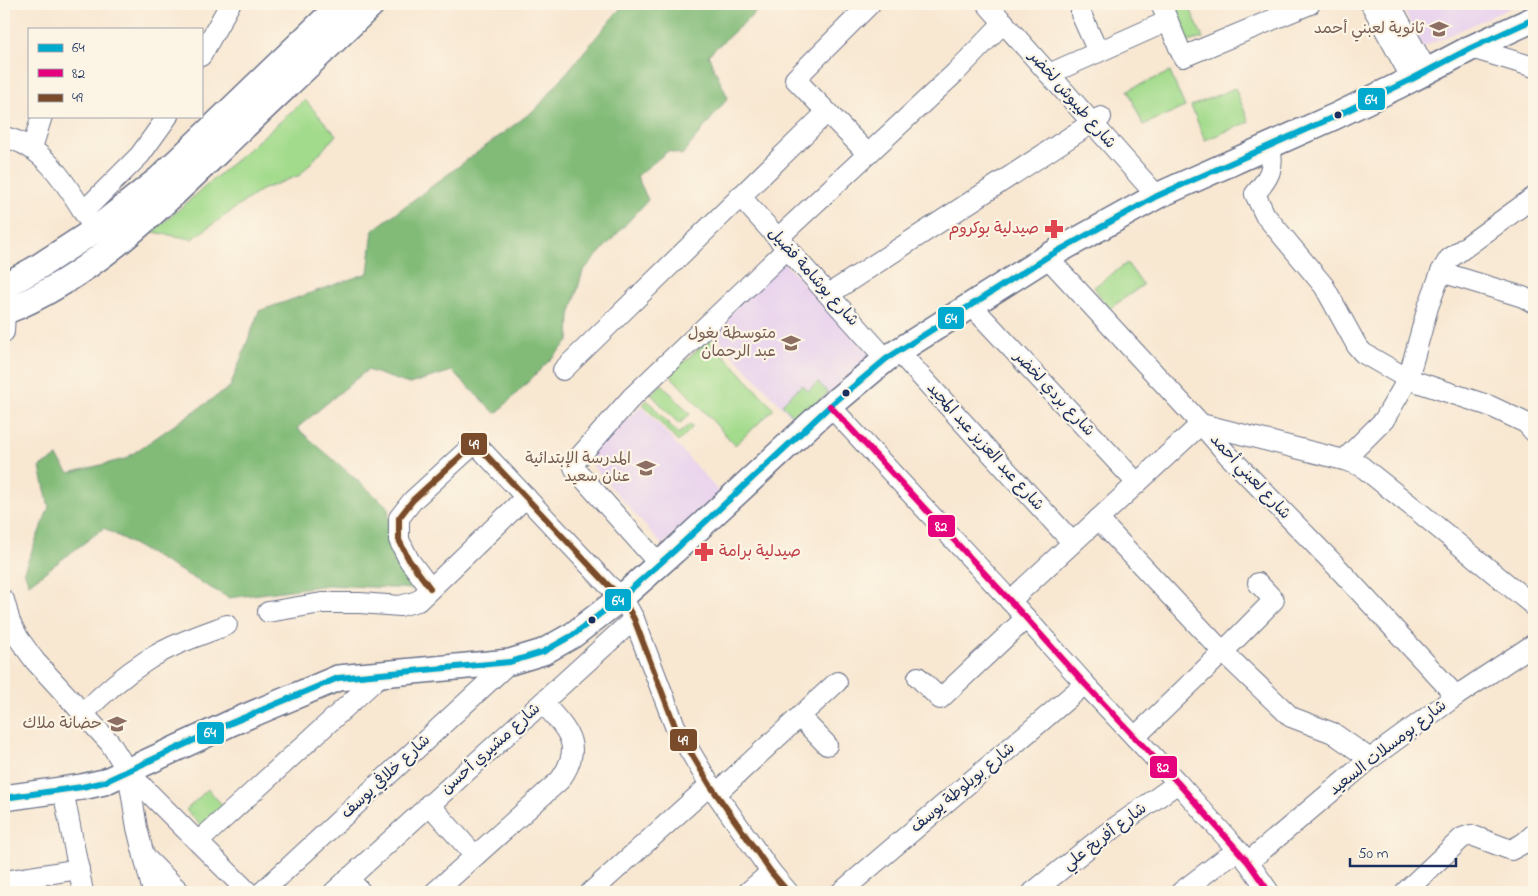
<svg xmlns="http://www.w3.org/2000/svg" width="1538" height="896" viewBox="0 0 1538 896" font-family="'Indie Flower','Playpen Sans Arabic',sans-serif">
<style>
.built{fill:#e8d2ee}
.green{fill:#a3db8c;stroke:#5f8575}
.forest{fill:#82bb78;stroke:#4e756b}
.lines{fill:none;stroke-linecap:round;stroke-linejoin:round}
.minor-casing{stroke:#686f86;stroke-width:22}
.major-casing{stroke:#686f86;stroke-width:28}
.minor{stroke:#fff;stroke-width:20}
.major{stroke:#fff;stroke-width:25}
.bus-1-casing{stroke:#fcf5e5;stroke-width:10}
.bus-2-casing{stroke:#fcf5e5;stroke-width:10}
.bus-3-casing{stroke:#fcf5e5;stroke-width:10}
.bus-1{stroke:#00a9ce;stroke-width:6}
.bus-2{stroke:#e5007d;stroke-width:6}
.bus-3{stroke:#7a4b2a;stroke-width:6}
.bus-dot{fill:#1b2f5e;stroke:#fcf5e5;stroke-width:2}
.labels{text-anchor:middle;dominant-baseline:central;stroke-width:4.5;stroke-linejoin:round;paint-order:stroke}
.education-label{font-size:16px;fill:#785e54;stroke:#fcf5e5;text-anchor:end}
.street-label{font-size:16px;fill:#1b2f5e;stroke:#fcf5e5}
.health-label{font-size:16px;fill:#be3a42;stroke:#fcf5e5;text-anchor:end}
.line-badge{stroke:#fcf5e5;stroke-width:2}
.badge-label{font-size:14px;text-anchor:middle;font-weight:bold;fill:#fff}
</style>
<rect width="100%" height="100%" fill="#fcf5e5"/>
<filter id="ink" filterUnits="userSpaceOnUse"><feTurbulence type="fractalNoise" baseFrequency=".02" numOctaves="2"/><feDisplacementMap in="SourceGraphic" scale="10" xChannelSelector="R" yChannelSelector="G"/><feConvolveMatrix kernelMatrix="1 2 1 2 8 2 1 2 1" color-interpolation-filters="sRGB"/></filter>
<filter id="wash" filterUnits="userSpaceOnUse"><feTurbulence type="fractalNoise" baseFrequency=".0096" numOctaves="4" result="noise"/><feDisplacementMap in="SourceGraphic" scale="20" xChannelSelector="R" yChannelSelector="G"/><feGaussianBlur stdDeviation="1.12" result="paint"/><feColorMatrix in="noise" values="0 0 0 0 0 0 0 0 0 0 0 0 0 0 0 0 0 1.4 0 .05"/><feComposite in="paint" operator="in"/></filter>
<g filter="url(#wash)">
<rect width="100%" height="100%" fill="#f8e7d1"/>
<g class="built">
<path d="M 1400,4 L 1524,4 L 1515,6 L 1423,47 Z"/>
<path d="M 783,262 L 871,355 L 797,423 L 711,331 Z"/>
<path d="M 642,406 L 720,493 L 662,545 L 585,457 Z"/>
</g>
<g class="green">
<path d="M 1171,4 L 1188,4 L 1203,38 L 1187,42 Z"/>
<path d="M 1170,72 L 1185,107 L 1143,125 L 1128,90 Z"/>
<path d="M 1235,88 L 1249,122 L 1205,140 L 1191,106 Z"/>
<path d="M 305,100 L 336,135 L 300,175 L 261,190 L 192,239 L 153,232 Z"/>
<path d="M 1127,263 L 1143,285 L 1109,309 L 1094,287 Z"/>
<path d="M 709,339 L 774,409 L 735,445 L 670,375 Z"/>
<path d="M 818,382 L 828,393 L 797,421 L 782,404 L 802,385 L 808,391 Z"/>
<path d="M 662,384 L 690,414 L 679,424 L 651,394 Z"/>
<path d="M 647,400 L 678,434 L 690,424 L 693,427 L 678,442 L 643,404 Z"/>
<path d="M 208,789 L 223,806 L 202,827 L 186,810 Z"/>
</g>
<path class="forest" d="M 624,4 L 765,4 L 708,55 L 728,98 L 682,155 L 668,151 L 637,176 L 648,200 L 583,271 L 570,315 L 569,341 L 496,414 L 452,371 L 409,384 L 367,370 L 297,428 L 388,507 L 390,538 L 415,589 L 328,585 L 229,598 L 104,528 L 29,584 L 24,571 L 49,507 L 40,467 L 57,457 L 69,473 L 125,459 L 230,387 L 259,311 L 368,273 L 373,230 L 537,108 Z"/>
</g>
<g filter="url(#ink)">
<g class="lines">
<g class="minor-casing">
<g id="minor">
<path d="M 987,4 L 1157,196"/>
<path d="M 1083,4 L 1081,8 L 1081,14 L 1098,52"/>
<path d="M 1161,4 L 1168,21"/>
<path d="M 1371,4 L 1412,79"/>
<path d="M 1390,4 L 1427,71"/>
<path d="M 1471,48 L 1534,67"/>
<path d="M 201,56 L 230,4"/>
<path d="M 1049,74 L 1168,21 L 1183,57 L 1310,4"/>
<path d="M 827,112 L 795,79 L 870,4"/>
<path d="M 4,137 C 50,147 71,194 95,230"/>
<path d="M 1270,147 C 1275,168 1269,178 1255,194 L 1265,215 L 1324,286 L 1357,346 L 1363,353 L 1408,379 L 1490,406 L 1526,423 L 1534,432"/>
<path d="M 32,148 L 42,116"/>
<path d="M 868,154 L 955,73 L 1004,22"/>
<path d="M 740,196 L 886,359"/>
<path d="M 83,212 L 140,155 L 168,116"/>
<path d="M 1047,257 L 1201,424 L 1227,454 L 1337,567 L 1456,696"/>
<path d="M 1441,272 L 1523,297 L 1534,303"/>
<path d="M 829,294 L 1101,117"/>
<path d="M 971,305 L 1137,483"/>
<path d="M 4,332 L 5,311"/>
<path d="M 898,351 L 1072,542"/>
<path d="M 563,370 L 827,112 L 868,154 L 779,237"/>
<path d="M 830,406 L 1026,618 L 1085,684 L 1178,783 L 1248,862 L 1269,892"/>
<path d="M 1344,460 L 1384,420 L 1408,379 L 1428,307 L 1441,272 L 1449,259 L 1534,197"/>
<path d="M 1098,519 L 1223,652 L 1291,717 L 1333,733 L 1370,759"/>
<path d="M 659,564 L 575,469 L 573,464 L 631,398 L 788,248"/>
<path d="M 430,588 L 409,560 L 399,540 L 399,518 L 413,500 L 475,443 L 608,585 L 622,597 L 634,619 L 675,726 L 710,785 L 771,872 L 788,892"/>
<path d="M 4,600 L 10,622 L 19,639 L 35,661 L 110,743 L 128,772 L 137,828 L 153,892"/>
<path d="M 1010,601 L 1201,424 L 1344,460 L 1361,466 L 1419,512 L 1534,606"/>
<path d="M 268,612 L 322,603 L 360,603 L 400,606 L 418,601 L 526,497"/>
<path d="M 918,677 L 940,699 L 1026,618"/>
<path d="M 84,713 C 103,693 123,676 146,661 C 170,645 200,635 227,625"/>
<path d="M 800,717 L 827,745"/>
<path d="M 1135,737 L 1223,652 L 1274,600 L 1258,583"/>
<path d="M 128,772 L 248,892"/>
<path d="M 63,790 L 83,892"/>
<path d="M 717,793 L 837,682"/>
<path d="M 429,804 L 475,856"/>
<path d="M 198,842 L 382,674"/>
<path d="M 144,856 L 180,892"/>
<path d="M 1248,862 L 1370,759 L 1456,696 L 1534,644"/>
<path d="M 348,878 L 361,892"/>
<path d="M 4,881 L 79,869"/>
<path d="M 262,892 L 510,662"/>
<path d="M 334,892 L 634,619"/>
<path d="M 435,892 L 560,780 C 585,745 567,730 543,703"/>
<path d="M 591,892 L 710,785"/>
<path d="M 748,892 L 771,872"/>
<path d="M 841,892 L 1085,684"/>
<path d="M 1033,892 L 1103,836 L 1178,783"/>
<path d="M 1181,892 L 1223,860 L 1239,851"/>
<path d="M 1405,892 L 1462,838 L 1471,835 L 1511,850 L 1524,843 L 1534,834"/>
</g>
</g>
<g class="major-casing">
<g id="major">
<path d="M 4,286 L 35,269 L 95,230 L 159,179 L 341,4"/>
<path d="M 4,312 C 90,279 164,204 229,141 C 277,95 325,50 372,4"/>
<path d="M 4,798 L 82,787 L 104,782 L 231,723 L 338,678 L 510,662 L 543,652 L 573,635 L 622,597 L 674,551 L 830,406 L 886,359 L 1047,257 L 1157,196 L 1336,116 L 1412,79 L 1471,48 L 1534,19"/>
</g>
</g>
<use href="#minor" class="minor"/>
<use href="#major" class="major"/>
<g class="bus-1-casing">
<path id="bus-1" d="M 4,798 L 82,787 L 104,782 L 231,723 L 338,678 L 510,662 L 543,652 L 573,635 L 622,597 L 674,551 L 830,406 L 886,359 L 1047,257 L 1157,196 L 1336,116 L 1412,79 L 1471,48 L 1534,19"/>
</g>
<g class="bus-2-casing">
<path id="bus-2" d="M 830,406 L 1026,618 L 1085,684 L 1178,783 L 1248,862 L 1269,892"/>
</g>
<g class="bus-3-casing">
<path id="bus-3" d="M 430,588 L 409,560 L 399,540 L 399,518 L 413,500 L 475,443 L 608,585 L 622,597 L 634,619 L 675,726 L 710,785 L 771,872 L 788,892"/>
</g>
<use href="#bus-1" class="bus-1"/>
<use href="#bus-2" class="bus-2"/>
<use href="#bus-3" class="bus-3"/>
</g>
</g>
<defs>
<g id="school-bare" transform="scale(1.5)"><path d="M0-5L7-2L0 1L-7-2ZM-4 1L0 2.5L4 1V4Q0 6-4 4Z" fill="#8d6e63" stroke="#fcf5e5" stroke-width="2.5" paint-order="stroke"/></g>
<g id="pharmacy-bare" transform="scale(1.5)"><path d="M-2-6h4v4h4v4h-4v4h-4v-4h-4v-4h4Z" fill="#e0444e" stroke="#fcf5e5" stroke-width="2.5" paint-order="stroke"/></g>
</defs>
<g fill-rule="evenodd">
<use href="#school-bare" x="1439" y="29"/>
<use href="#pharmacy-bare" x="1054" y="229"/>
<use href="#school-bare" x="791" y="343"/>
<use href="#school-bare" x="646" y="468"/>
<use href="#pharmacy-bare" x="704" y="552"/>
<use href="#school-bare" x="117" y="724"/>
</g>
<g class="bus-dot">
<circle cx="1338" cy="115" r="4.5"/>
<circle cx="846" cy="393" r="4.5"/>
<circle cx="592" cy="620" r="4.5"/>
</g>
<g class="labels">
<g class="education-label">
<text x="1424" y="29">ثانوية لعبني أحمد</text>
<text x="776" y="334">متوسطة بغول<tspan x="776" dy="18">عبد الرحمان</tspan></text>
<text x="631" y="459">المدرسة الإبتدائية<tspan x="631" dy="18">عنان سعيد</tspan></text>
<text x="102" y="724">حضانة ملاك</text>
</g>
<g class="street-label">
<text transform="translate(1072 100) rotate(49)">شارع طيبوش لخضر</text>
<text transform="translate(813 277) rotate(48)">شارع بوشامة فضيل</text>
<text transform="translate(1054 394) rotate(47)">شارع بردي لخضر</text>
<text transform="translate(985 447) rotate(48)">شارع عبد العزيز عبد المجيد</text>
<text transform="translate(1250 477) rotate(47)">شارع لعبني أحمد</text>
<text transform="translate(1388 748) rotate(-38)">شارع بومسلات السعيد</text>
<text transform="translate(491 749) rotate(-42)">شارع مشيري أحسن</text>
<text transform="translate(386 777) rotate(-43)">شارع خلافي يوسف</text>
<text transform="translate(963 788) rotate(-40)">شارع بويلوطة يوسف</text>
<text transform="translate(1105 837) rotate(-37)">شارع أفريخ علي</text>
</g>
<g class="health-label">
<text x="1039" y="229">صيدلية بوكروم</text>
<text x="719" y="552" text-anchor="start">صيدلية برامة</text>
</g>
</g>
<g class="line-badge">
<rect x="1357" y="87" width="29" height="24" rx="5" fill="#00a9ce"/>
<rect x="937" y="306" width="28" height="24" rx="5" fill="#00a9ce"/>
<rect x="460" y="432" width="28" height="24" rx="5" fill="#7a4b2a"/>
<rect x="927" y="514" width="29" height="24" rx="5" fill="#e5007d"/>
<rect x="604" y="588" width="28" height="24" rx="5" fill="#00a9ce"/>
<rect x="196" y="721" width="29" height="24" rx="5" fill="#00a9ce"/>
<rect x="669" y="728" width="29" height="24" rx="5" fill="#7a4b2a"/>
<rect x="1149" y="755" width="29" height="24" rx="5" fill="#e5007d"/>
</g>
<g class="badge-label">
<text x="1371" y="104">64</text>
<text x="951" y="323">64</text>
<text x="474" y="449">49</text>
<text x="941" y="531">82</text>
<text x="618" y="605">64</text>
<text x="210" y="737">64</text>
<text x="683" y="745">49</text>
<text x="1163" y="772">82</text>
</g>
<rect width="1538" height="896" fill="none" stroke="#fcf5e5" stroke-width="20"/>
<rect x="28" y="28" width="175" height="90" fill="#fcf5e5" stroke="#a2a6af"/>
<rect x="38" y="44" width="25" height="8" fill="#00a9ce" stroke="#a2a6af"/>
<text x="72" y="52" font-size="15" fill="#1b2f5e">64</text>
<rect x="38" y="69" width="25" height="8" fill="#e5007d" stroke="#a2a6af"/>
<text x="72" y="78" font-size="15" fill="#1b2f5e">82</text>
<rect x="38" y="94" width="25" height="8" fill="#7a4b2a" stroke="#a2a6af"/>
<text x="72" y="102" font-size="15" fill="#1b2f5e">49</text>
<path d="M1350 858v8h106v-8" fill="none" stroke="#1b2f5e" stroke-width="2.5"/>
<text x="1358" y="858" font-size="15" fill="#1b2f5e" stroke="#fcf5e5" stroke-width="4" paint-order="stroke">50 m</text>
</svg>
